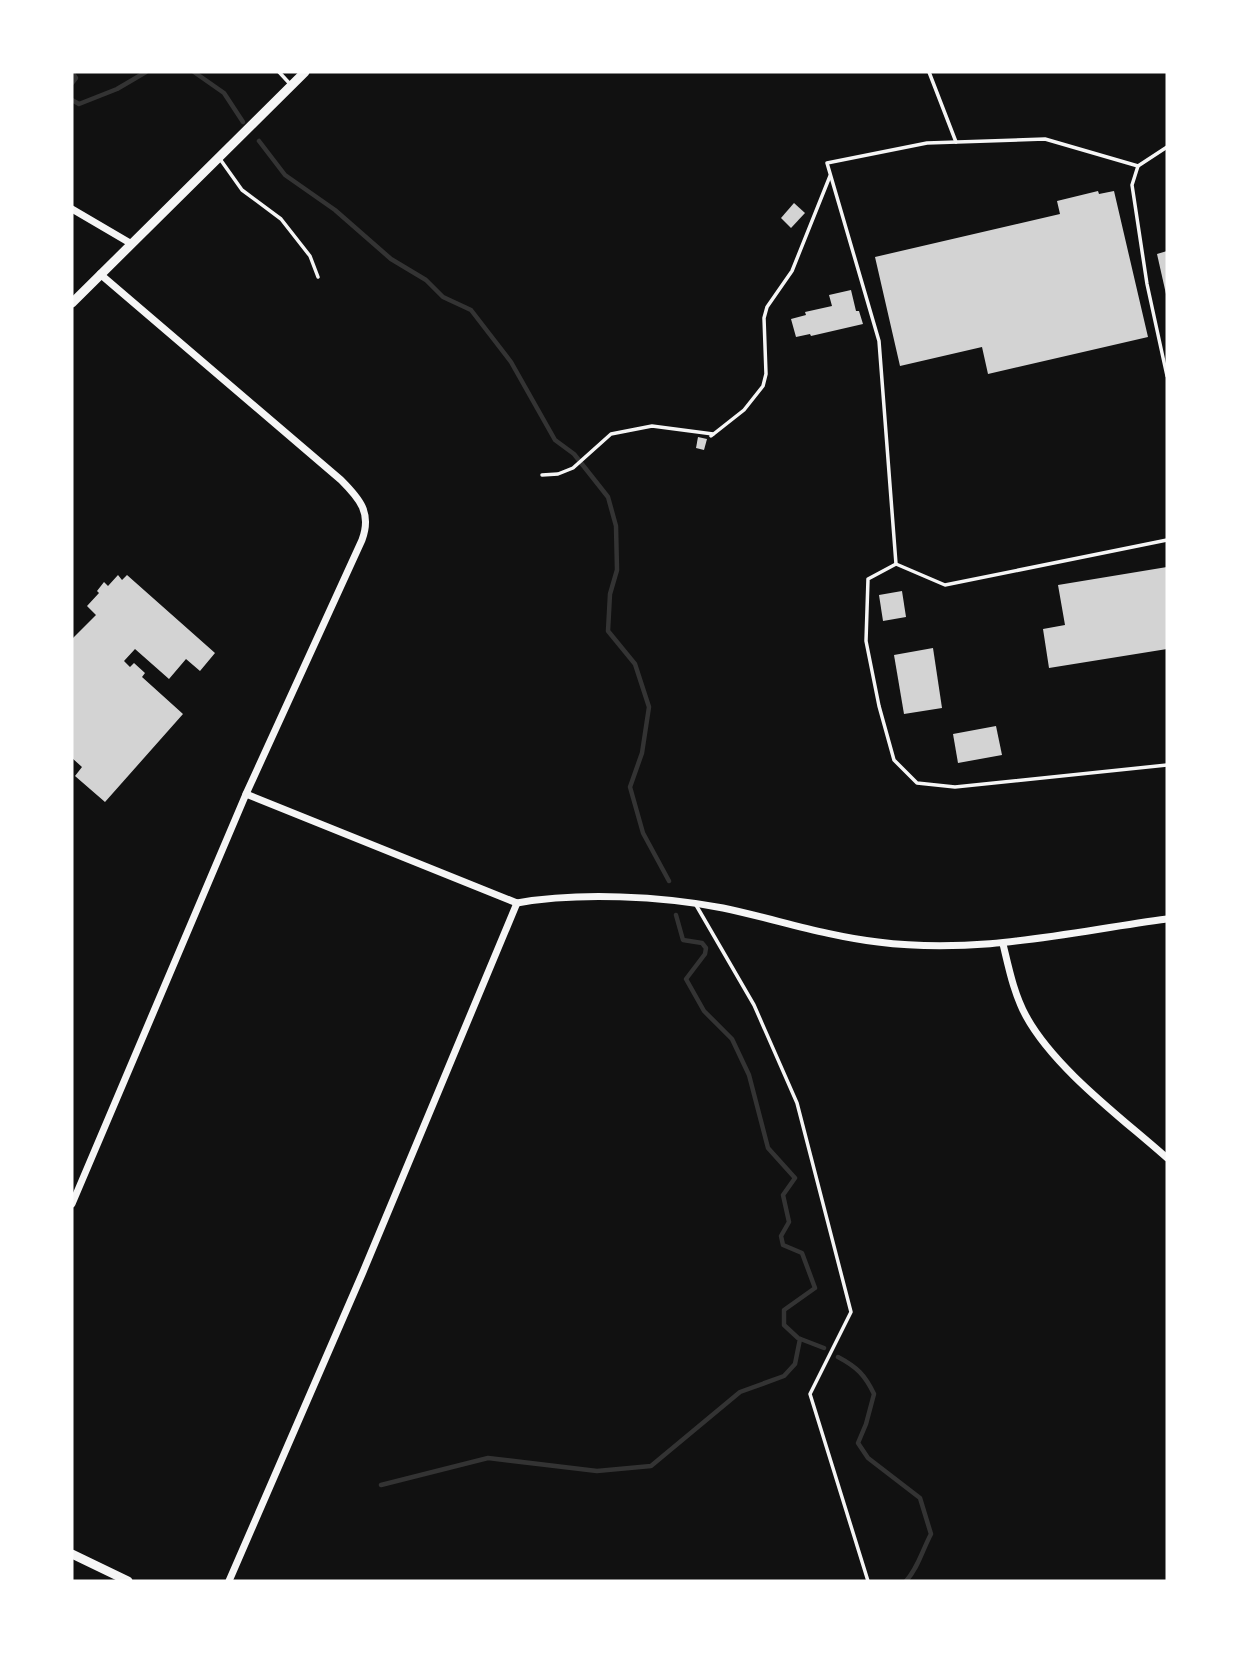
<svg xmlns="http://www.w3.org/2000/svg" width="1239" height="1653" viewBox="0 0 1239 1653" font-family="'Source Sans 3',sans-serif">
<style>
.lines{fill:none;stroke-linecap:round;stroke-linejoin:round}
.stream{stroke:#333;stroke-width:4.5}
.building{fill:#d3d3d3}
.service{stroke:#f5f5f5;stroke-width:3.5}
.minor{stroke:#f5f5f5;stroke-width:7}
.tertiary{stroke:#f5f5f5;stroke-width:9}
</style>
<rect width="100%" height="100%" fill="#111"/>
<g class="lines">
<g class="stream">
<path d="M 72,72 L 76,78 L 72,83"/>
<path d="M 194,72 L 224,93 L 243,122"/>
<path d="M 72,100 L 79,104 L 117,89 L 146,72"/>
<path d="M 259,141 L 285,175 L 335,210 L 391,259 L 426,280 L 443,297 L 471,310 L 511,362 L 555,440 L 574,454 L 608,497 L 616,526 L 617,570 L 610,594 L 608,631 L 635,664 L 649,707 L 642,753 L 630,787 L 643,833 L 669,881"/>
<path d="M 676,915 L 683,940 L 702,943 L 706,948 L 705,954 L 686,979 L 704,1011 L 732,1039 L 749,1075 L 768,1148 L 795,1178 L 783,1195 L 789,1222 L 781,1236 L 783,1245 L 802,1253 L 815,1288 L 784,1310 L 784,1325 L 798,1338 L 824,1348"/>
<path d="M 838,1357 C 857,1367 865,1375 874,1394 L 866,1424 L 858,1443 L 868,1458 L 920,1498 L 931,1534 C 922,1551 918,1568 906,1581"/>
<path d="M 381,1485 L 488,1458 L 597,1471 L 651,1466 L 740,1392 L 784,1376 L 795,1364 L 800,1339"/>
</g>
</g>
<g class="building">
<path d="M 1098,191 L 1099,194 L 1114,191 L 1148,337 L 988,374 L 982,347 L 900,366 L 875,257 L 1060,214 L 1057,201 Z"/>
<path d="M 794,203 L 805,213 L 791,228 L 781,218 Z"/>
<path d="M 1167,251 L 1167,294 L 1166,294 L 1157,254 Z"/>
<path d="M 851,290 L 856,311 L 859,311 L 863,324 L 811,336 L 810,334 L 796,337 L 791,319 L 806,315 L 805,312 L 832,306 L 829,295 Z"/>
<path d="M 698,437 L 707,439 L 704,450 L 696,448 Z"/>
<path d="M 1167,567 L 1167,649 L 1049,668 L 1043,629 L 1065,625 L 1058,585 Z"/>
<path d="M 118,575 L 122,580 L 127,575 L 215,653 L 200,671 L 186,659 L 169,679 L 135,649 L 124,661 L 130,667 L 134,663 L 145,673 L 142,677 L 183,714 L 105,802 L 75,776 L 82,767 L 72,758 L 72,639 L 96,615 L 87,606 L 99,593 L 97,591 L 104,582 L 108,586 Z"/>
<path d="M 902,591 L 906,617 L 883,621 L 879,595 Z"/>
<path d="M 933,648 L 942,708 L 904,714 L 894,655 Z"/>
<path d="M 996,726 L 1002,755 L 958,763 L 953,734 Z"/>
</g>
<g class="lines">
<g class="service">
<path d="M 279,72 L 291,85"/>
<path d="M 929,72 L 956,142"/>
<path d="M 1167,147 L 1138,166 L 1132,185 L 1147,284 L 1167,376"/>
<path d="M 220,159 L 242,190 L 281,219 L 310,256 L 318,277"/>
<path d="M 1138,166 L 1045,139 L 927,143 L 827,163 L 879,341 L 896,564 L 945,585 L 1167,540"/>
<path d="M 711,436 L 744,410 L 763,386 L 766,374 L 764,318 L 767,307 L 792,271 L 830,176"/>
<path d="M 542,475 L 558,474 L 573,468 L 611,434 L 652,426 L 713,434"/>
<path d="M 896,564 L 868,579 L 866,641 L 879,706 L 894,760 L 917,783 L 955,787 L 1167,765"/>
<path d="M 696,905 L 754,1005 L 797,1103 L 851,1312 L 810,1394 L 868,1581"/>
</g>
<g class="minor">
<path d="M 72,209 L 130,243"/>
<path d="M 246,794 L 517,903 C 578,892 662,896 723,908 C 775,919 826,936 878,942 C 979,955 1068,932 1167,919"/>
<path d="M 1003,944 C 1009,969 1014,994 1026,1016 C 1055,1069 1122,1118 1167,1158"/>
<path d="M 72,1204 L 246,794 L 362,540 C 372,513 360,499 341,480 L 100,274"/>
<path d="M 229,1581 L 363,1272 L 517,903"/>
</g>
<g class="tertiary">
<path d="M 72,303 L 305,72"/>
<path d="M 72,1554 L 128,1581"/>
</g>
</g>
<rect width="1239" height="1653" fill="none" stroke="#ffffff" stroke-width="147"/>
</svg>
